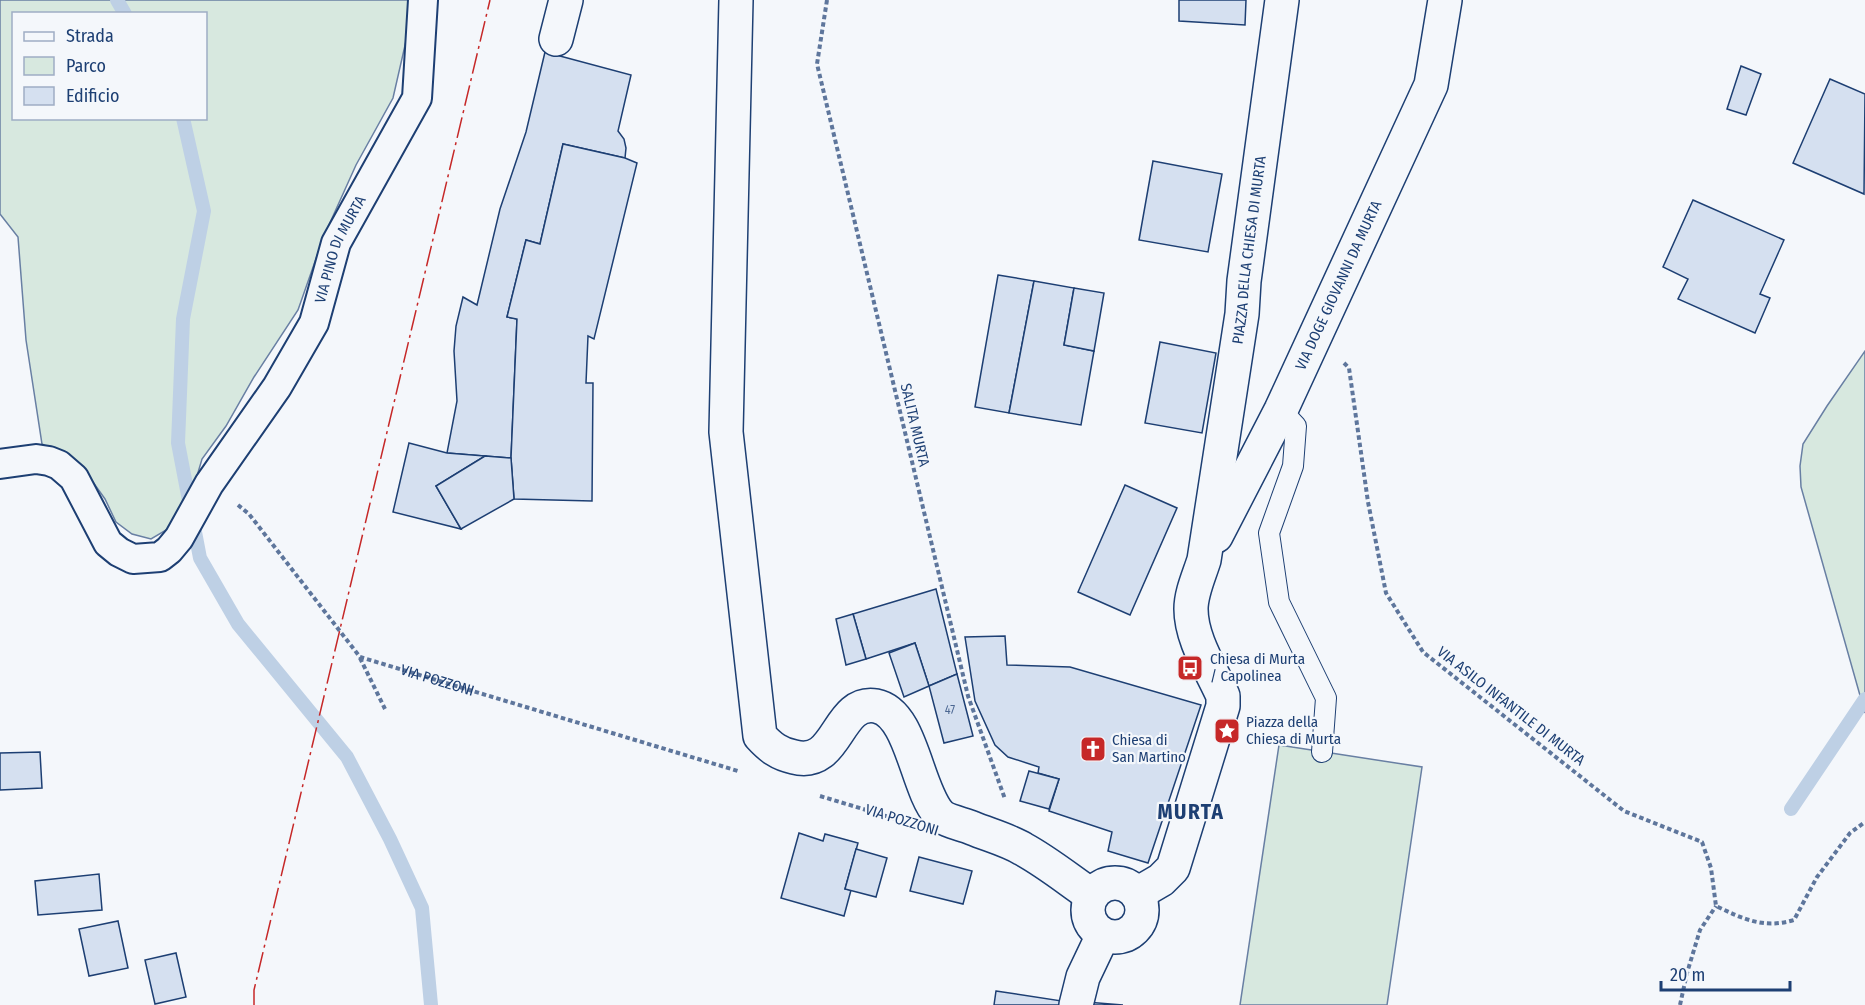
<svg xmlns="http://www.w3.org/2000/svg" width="1865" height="1005" viewBox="0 0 1865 1005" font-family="'Fira Sans Condensed',sans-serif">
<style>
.green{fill:#d7e8df;stroke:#687fa3;stroke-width:1.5;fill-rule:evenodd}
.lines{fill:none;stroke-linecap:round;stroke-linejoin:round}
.stream{stroke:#bed0e5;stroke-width:14}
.building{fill:#d5e0f0;stroke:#1d3f73;stroke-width:1.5}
.service-casing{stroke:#1d3f73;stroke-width:22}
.pedestrian-casing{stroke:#1d3f73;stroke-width:32}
.minor-casing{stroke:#1d3f73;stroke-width:36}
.path{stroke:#5e769c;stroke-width:4;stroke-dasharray:4.5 3;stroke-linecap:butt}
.service{stroke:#f4f7fb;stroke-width:20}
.pedestrian{stroke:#f4f7fb;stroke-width:28}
.minor{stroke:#f4f7fb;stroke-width:33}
.power{stroke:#c62828;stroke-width:1.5;stroke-dasharray:21 4.5 3 4.5;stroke-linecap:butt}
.labels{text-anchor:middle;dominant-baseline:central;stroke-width:4.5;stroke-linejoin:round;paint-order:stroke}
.number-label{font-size:12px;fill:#4b6792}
.street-label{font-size:15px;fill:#1d3f73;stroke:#f4f7fb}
.poi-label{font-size:15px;fill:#1d3f73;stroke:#f4f7fb;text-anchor:start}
.district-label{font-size:21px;font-weight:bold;letter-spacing:1.5px;fill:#1d3f73;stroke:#f4f7fb}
</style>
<rect width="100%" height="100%" fill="#f4f7fb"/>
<g class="green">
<path d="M 0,0 L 411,0 L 409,28 L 393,98 L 356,165 L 324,236 L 298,310 L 254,377 L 226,426 L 202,459 L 189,503 L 168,529 L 151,539 L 132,534 L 116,522 L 105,499 L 80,464 L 42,444 L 26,340 L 18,237 L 0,214 ZM 14,14 L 206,14 L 206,118 L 14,118 Z"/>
<path d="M 1865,351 L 1865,713 L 1801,487 L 1800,466 L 1803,444 L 1827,406 Z"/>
<path d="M 1279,745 L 1422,767 L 1387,1005 L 1240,1005 Z"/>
</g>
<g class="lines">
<g class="stream">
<path d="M 117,0 L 125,14"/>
<path d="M 183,118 L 204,211 L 183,319 L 178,443 L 200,558 L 238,624 L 347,757 L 390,839 L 422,908 L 431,1005"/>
<path d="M 1791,809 L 1865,699"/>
</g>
</g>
<g class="building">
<path d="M 1179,0 L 1246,0 L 1245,25 L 1179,21 Z"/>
<path d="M 545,52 L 631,75 L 618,131 L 624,139 L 626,148 L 625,158 L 563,144 L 540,244 L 526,240 L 507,317 L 517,319 L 511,458 L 447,453 L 457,401 L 454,351 L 456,326 L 463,297 L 477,305 L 500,209 L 526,132 Z"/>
<path d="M 1741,66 L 1761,74 L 1746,115 L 1727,109 Z"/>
<path d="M 1830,79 L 1865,94 L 1864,194 L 1793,163 Z"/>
<path d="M 563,144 L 625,158 L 637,163 L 594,339 L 588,336 L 586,383 L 593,383 L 592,501 L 514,499 L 511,458 L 517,319 L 507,317 L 526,240 L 540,244 Z"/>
<path d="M 1153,161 L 1222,174 L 1208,252 L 1139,240 Z"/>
<path d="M 1693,200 L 1784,240 L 1760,294 L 1770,298 L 1755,333 L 1678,299 L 1688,279 L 1663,267 Z"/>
<path d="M 998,275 L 1034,281 L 1009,413 L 975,407 Z"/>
<path d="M 1034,281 L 1074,288 L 1064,345 L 1094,351 L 1081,425 L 1009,413 Z"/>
<path d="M 1074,288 L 1104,293 L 1094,351 L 1064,345 Z"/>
<path d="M 1160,342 L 1216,353 L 1202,433 L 1145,423 Z"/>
<path d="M 409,443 L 447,453 L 485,456 L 436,486 L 461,529 L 393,512 Z"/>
<path d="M 485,456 L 511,458 L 514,499 L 461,529 L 436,486 Z"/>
<path d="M 1125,485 L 1177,508 L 1130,615 L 1078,592 Z"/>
<path d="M 936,589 L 957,674 L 929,686 L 915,643 L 866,659 L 853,614 Z"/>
<path d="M 853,614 L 866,659 L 846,665 L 836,619 Z"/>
<path d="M 1005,636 L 1007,665 L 1070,667 L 1201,705 L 1148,863 L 1108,851 L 1112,832 L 1049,811 L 1059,779 L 1038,773 L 1039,767 L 1008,757 L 995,745 L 975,701 L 965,637 Z"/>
<path d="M 915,643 L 929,686 L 904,697 L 889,653 Z"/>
<path d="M 957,674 L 973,736 L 944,743 L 929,686 Z"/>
<path d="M 40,752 L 42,788 L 0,790 L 0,753 Z"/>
<path d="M 1029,771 L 1059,779 L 1049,809 L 1020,801 Z"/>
<path d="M 799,833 L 823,841 L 825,834 L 858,843 L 845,889 L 851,890 L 844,916 L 781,898 Z"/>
<path d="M 856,849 L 887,858 L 876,897 L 845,889 Z"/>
<path d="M 919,857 L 972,871 L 963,904 L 910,891 Z"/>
<path d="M 99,874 L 102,910 L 38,915 L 35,881 Z"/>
<path d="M 118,921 L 128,968 L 89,976 L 79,929 Z"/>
<path d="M 176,953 L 186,997 L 155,1004 L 145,960 Z"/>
<path d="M 996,991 L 1062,1001 L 1061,1005 L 994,1005 Z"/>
<path d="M 1086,1002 L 1123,1005 L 1086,1005 Z"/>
</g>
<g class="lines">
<g class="service-casing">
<path id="service" d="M 1281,410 L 1296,426 L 1293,466 L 1269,533 L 1279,602 L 1326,698 L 1322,752"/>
</g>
<g class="pedestrian-casing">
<g id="pedestrian">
<path id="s2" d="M 0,464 L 36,459 L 49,461 L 59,465 L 74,478 L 108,543 L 119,552 L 133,559 L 160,557 L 169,550 L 179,538 L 209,484 L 277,387 L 314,323 L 336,243 L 417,98 L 423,0"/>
</g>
</g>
<g class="minor-casing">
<g id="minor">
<path d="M 736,0 L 726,432 L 760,736 C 770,747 779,754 794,757 C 839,769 836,699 876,706 C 912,713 916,788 939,814 C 945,821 963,824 972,828 C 989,835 1008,840 1023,849 C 1047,862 1069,880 1091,895"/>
<path d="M 556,39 L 566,0"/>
<path id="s3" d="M 1216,536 L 1281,410 L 1431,85 L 1445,0"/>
<circle cx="1115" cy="910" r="27"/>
<path id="s4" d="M 1137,894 L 1161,880 L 1173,868 L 1223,706 L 1223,696 C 1211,669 1191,639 1191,609 C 1191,593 1199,576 1204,560 L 1242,314 L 1244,281 L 1282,0"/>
<path d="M 1076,1005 L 1083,977 L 1103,935"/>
</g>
</g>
<g class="path">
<path d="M 827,0 L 817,64 L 968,696 L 1005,799"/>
<path d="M 1344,363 L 1349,368 L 1368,502 L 1386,593 L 1423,652 L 1624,811 L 1702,842 L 1711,868 L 1716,906 C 1743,919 1764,929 1794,920 L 1817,877 L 1850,833 L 1865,822"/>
<path id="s1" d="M 238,505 L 249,514 L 360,657 L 738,771"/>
<path d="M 360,658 L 385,709"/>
<path d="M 820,796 L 896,819"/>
<path d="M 1680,1005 L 1687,973 L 1700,930 L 1716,906"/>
</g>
<use href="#service" class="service"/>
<use href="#pedestrian" class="pedestrian"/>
<use href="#minor" class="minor"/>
<path class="power" d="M 254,1005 L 254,990 L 490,0"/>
</g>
<defs>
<g id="bus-square" transform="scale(1.35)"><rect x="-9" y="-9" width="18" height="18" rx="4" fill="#c62828" stroke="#f4f7fb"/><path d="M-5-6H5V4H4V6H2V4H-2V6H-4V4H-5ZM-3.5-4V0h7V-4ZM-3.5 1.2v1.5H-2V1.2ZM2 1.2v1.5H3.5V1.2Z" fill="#fff"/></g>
<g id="sight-square" transform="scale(1.35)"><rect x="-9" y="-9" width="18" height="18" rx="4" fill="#c62828" stroke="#f4f7fb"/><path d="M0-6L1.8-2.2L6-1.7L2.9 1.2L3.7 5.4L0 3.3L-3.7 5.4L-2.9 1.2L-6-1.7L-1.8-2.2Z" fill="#fff"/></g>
<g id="church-square" transform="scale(1.35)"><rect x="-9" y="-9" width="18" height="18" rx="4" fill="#c62828" stroke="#f4f7fb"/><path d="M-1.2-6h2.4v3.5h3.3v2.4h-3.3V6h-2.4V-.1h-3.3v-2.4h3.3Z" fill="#fff"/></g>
</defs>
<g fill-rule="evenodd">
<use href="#bus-square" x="1190" y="668"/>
<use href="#sight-square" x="1227" y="731"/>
<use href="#church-square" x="1093" y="749"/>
</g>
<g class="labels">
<g class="number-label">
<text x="950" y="710">47</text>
</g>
<g class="street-label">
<text stroke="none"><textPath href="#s4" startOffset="682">PIAZZA DELLA CHIESA DI MURTA</textPath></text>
<text stroke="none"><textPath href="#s2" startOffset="570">VIA PINO DI MURTA</textPath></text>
<text stroke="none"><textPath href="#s3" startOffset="279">VIA DOGE GIOVANNI DA MURTA</textPath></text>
<text transform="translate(915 425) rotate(77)">SALITA MURTA</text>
<text stroke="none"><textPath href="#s1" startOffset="276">VIA POZZONI</textPath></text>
<text transform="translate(1511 706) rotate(38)">VIA ASILO INFANTILE DI MURTA</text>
<text transform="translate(902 820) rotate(17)">VIA POZZONI</text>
</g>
<g class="poi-label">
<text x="1210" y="659">Chiesa di Murta<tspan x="1210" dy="17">/ Capolinea</tspan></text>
<text x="1246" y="722">Piazza della<tspan x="1246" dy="17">Chiesa di Murta</tspan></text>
<text x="1112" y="740">Chiesa di<tspan x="1112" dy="17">San Martino</tspan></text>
</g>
<g class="district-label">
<text x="1191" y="812">MURTA</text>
</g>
</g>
<rect x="12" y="12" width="195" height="108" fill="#f4f7fb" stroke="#9eadc5" stroke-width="1.5"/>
<rect x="24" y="32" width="30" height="9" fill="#f4f7fb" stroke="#9eadc5" stroke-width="1.5"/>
<text x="66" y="42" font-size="18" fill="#1d3f73">Strada</text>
<rect x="24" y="57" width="30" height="18" fill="#d7e8df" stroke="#9eadc5" stroke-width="1.5"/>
<text x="66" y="72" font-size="18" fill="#1d3f73">Parco</text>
<rect x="24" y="87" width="30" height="18" fill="#d5e0f0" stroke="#9eadc5" stroke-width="1.5"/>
<text x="66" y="102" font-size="18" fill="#1d3f73">Edificio</text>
<path d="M1661 981v9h129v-9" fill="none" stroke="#1d3f73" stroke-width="3"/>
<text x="1670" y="981" font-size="18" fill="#1d3f73" stroke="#f4f7fb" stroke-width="4.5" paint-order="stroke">20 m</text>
</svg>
